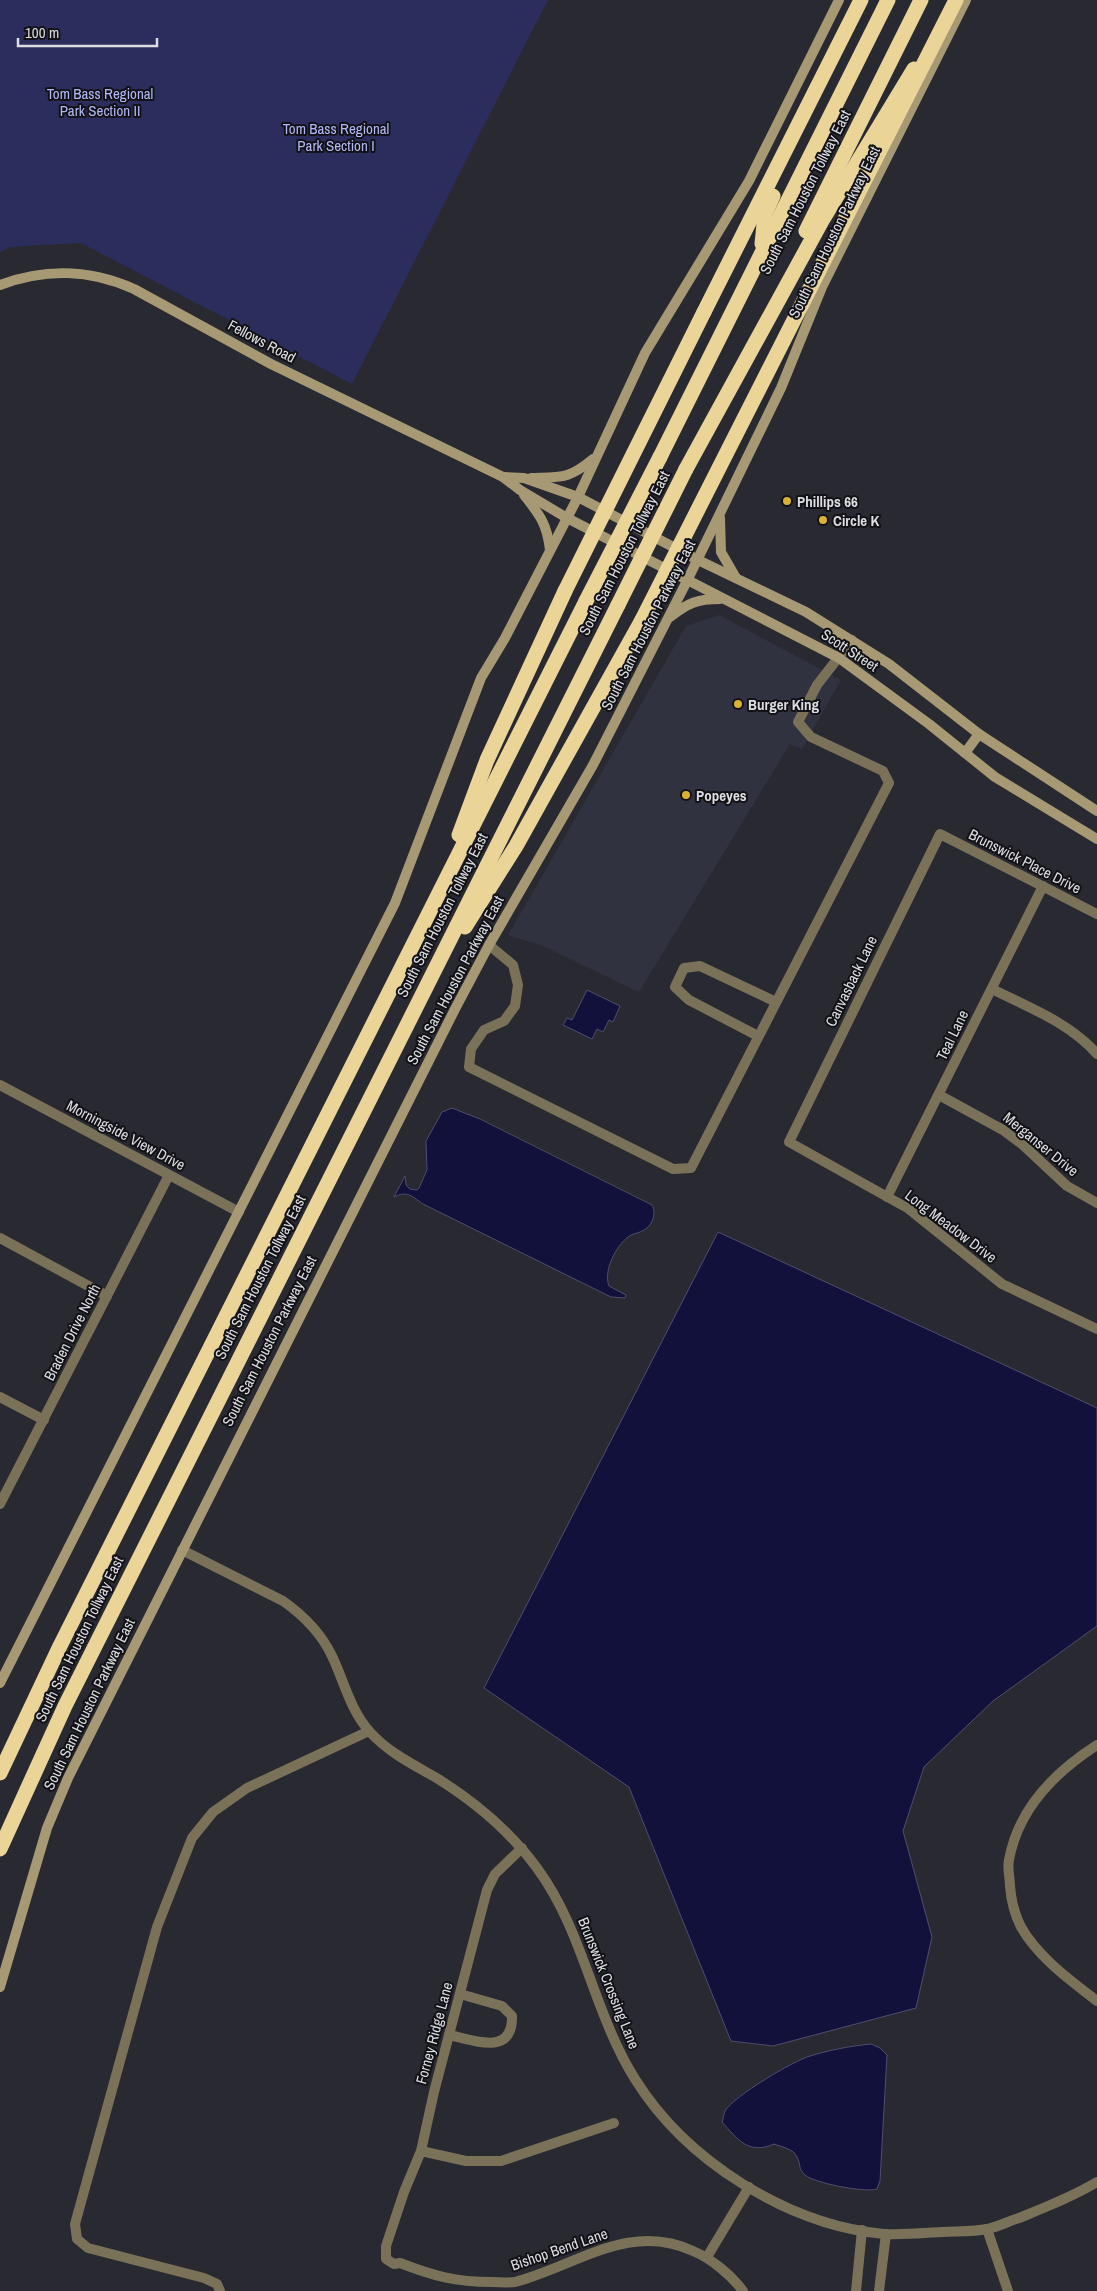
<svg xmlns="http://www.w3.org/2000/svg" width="1097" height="2291" viewBox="0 0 1097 2291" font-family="'Archivo Narrow',sans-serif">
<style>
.built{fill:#313240}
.green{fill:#2b2e5c}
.water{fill:#12113c;stroke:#4f4e6e}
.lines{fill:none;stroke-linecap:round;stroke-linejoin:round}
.street{stroke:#7a7159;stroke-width:10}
.secondary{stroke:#a79973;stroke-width:10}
.highway{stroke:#ead498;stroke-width:15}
.highway-bridge{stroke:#ead498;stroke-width:15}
.poi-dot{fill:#dcb233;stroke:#121216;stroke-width:2}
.labels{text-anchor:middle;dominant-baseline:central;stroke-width:4;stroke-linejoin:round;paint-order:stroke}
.park-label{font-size:15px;fill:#b1baf7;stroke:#121216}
.street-label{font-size:15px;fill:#dddee3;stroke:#121216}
.poi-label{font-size:15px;font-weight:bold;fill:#dddee3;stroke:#121216;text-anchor:start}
</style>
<rect width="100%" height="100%" fill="#282931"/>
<path class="built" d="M 719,615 L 841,680 L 802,749 L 790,744 L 639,992 L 543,946 L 508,935 L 686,626 Z"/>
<path class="green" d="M 0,0 L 548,0 L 352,384 L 81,243 L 10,247 L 0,252 Z"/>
<g class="water">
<path d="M 587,990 L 620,1006 L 613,1022 L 609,1020 L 603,1032 L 597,1029 L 592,1039 L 563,1025 L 567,1018 L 572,1020 Z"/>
<path d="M 452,1108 L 480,1119 L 652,1205 C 657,1214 652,1227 642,1231 C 637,1234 633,1233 628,1237 C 616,1246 603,1271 609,1286 L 626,1295 L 625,1298 L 611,1297 L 423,1204 C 413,1197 407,1190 394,1197 L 405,1176 L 406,1185 L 410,1189 L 417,1190 L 419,1188 L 427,1170 L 426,1141 L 442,1112 Z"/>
<path d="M 718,1232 L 1097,1408 L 1097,1626 L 993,1701 L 924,1767 L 903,1831 L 932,1937 L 916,2008 L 773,2046 L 731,2041 L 629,1787 L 484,1688 Z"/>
<path d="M 871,2044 L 880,2048 L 887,2055 L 880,2181 L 877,2189 C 865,2193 814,2183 805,2175 C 798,2169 801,2164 797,2157 C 794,2149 782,2147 774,2144 C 749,2155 738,2140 722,2122 C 723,2119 724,2114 725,2111 C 734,2096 793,2061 810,2056 C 830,2050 850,2046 871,2044 Z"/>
</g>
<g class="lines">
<g class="street">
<path d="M 1097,914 L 940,834 L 789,1142 L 909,1209 L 1002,1284 L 1097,1329"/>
<path d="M 489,945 L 513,965 L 518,985 L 515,1006 L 504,1021 L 484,1030 L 471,1049 L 469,1067 L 673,1169 L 691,1168 L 889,783 L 883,771 L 811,737 L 798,722 L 817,685 L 852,640"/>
<path d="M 992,989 C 1028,1007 1070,1023 1097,1054"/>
<path d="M 758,1036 L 689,1000 L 675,987 L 684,968 L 700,966 L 776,1002"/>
<path d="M 0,1085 L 239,1212"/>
<path d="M 939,1095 L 1003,1130 L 1023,1145 L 1067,1186 L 1097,1203"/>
<path d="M 887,1197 L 1043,886"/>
<path d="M 0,1238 L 107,1296"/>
<path d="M 0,1397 L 44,1420"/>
<path d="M 0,1504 L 169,1175"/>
<path d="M 182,1550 L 283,1601 C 303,1615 321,1633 332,1656 C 344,1681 350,1710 370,1732 C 388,1752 412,1764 435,1777 C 474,1801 509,1830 537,1868 C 584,1932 593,2012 635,2079 C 686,2161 788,2225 884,2234 C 903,2235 923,2233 941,2232 C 956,2231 973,2232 987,2229 C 998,2227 1009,2221 1019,2218 C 1046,2207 1072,2197 1097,2182"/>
<path d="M 1097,1745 C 1055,1772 1018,1809 1009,1860 C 1007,1868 1010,1878 1010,1886 C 1011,1899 1015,1915 1021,1927 C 1038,1957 1070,1980 1097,2001"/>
<path d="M 522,1848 L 495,1874 L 487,1890 L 434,2092 L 421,2151 L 404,2192 L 386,2246 L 386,2259 L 394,2264 L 400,2263 C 434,2276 455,2282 492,2282 C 500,2282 508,2283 515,2282 C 576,2266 629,2221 693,2251 C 712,2259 731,2275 743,2291"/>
<path d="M 449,2035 C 473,2040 513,2057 512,2016 L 502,2006 L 460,1994"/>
<path d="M 421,2151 L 466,2161 L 501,2161 L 614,2123"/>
<path d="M 987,2229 L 1008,2291"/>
<path d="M 707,2257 L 749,2187"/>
<path d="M 220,2291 L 217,2284 L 204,2278 L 88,2248 L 77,2239 L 75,2224 L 157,1927 L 192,1838 L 213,1812 L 247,1788 L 369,1731"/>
<path d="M 856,2291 L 862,2230"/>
<path d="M 879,2291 L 886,2234"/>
</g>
<g class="secondary">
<path d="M 0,285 C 46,268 89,269 134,289 L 271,364 L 503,477 L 520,490 L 567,518 L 839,658 L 929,724 L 995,777 L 1097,839"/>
<path d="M 503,477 L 524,478 L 578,497 L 698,560 L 806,612 L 889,664 L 979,734 L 1097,811"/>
<path d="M 531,478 C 562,477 569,479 593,459"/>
<path d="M 524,495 C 540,515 547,524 550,550"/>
<path d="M 720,518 L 721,552 L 736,578"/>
<path d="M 670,617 C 688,603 697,599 720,599"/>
<path d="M 965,753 L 979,734"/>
<path d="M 0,1683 L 395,903 L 481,678 L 505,638 L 578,497 L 645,353 L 749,181 L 839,0"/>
<path d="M 0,1987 L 47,1828 L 68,1778 L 455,1009 L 489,945 L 593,765 L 687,581 L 781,388 L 822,287 L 966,0"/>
</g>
<g class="highway">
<path d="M 806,231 L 921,0"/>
<path d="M 762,244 L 765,214 L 773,196"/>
<path d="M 704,312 L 861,0"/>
<path d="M 660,457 L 888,0"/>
<path d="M 686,469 L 823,219 L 914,69"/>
<path d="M 459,835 L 487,760 L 565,591"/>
<path d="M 465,927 L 516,846 L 642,620"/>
<path d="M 0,1773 L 60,1646 L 586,601"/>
<path d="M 0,1849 L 65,1706 L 618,605"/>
</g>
<g class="highway-bridge">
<path d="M 565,591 L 704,312"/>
<path d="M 586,601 L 660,457"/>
<path d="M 618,605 L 686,469"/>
<path d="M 642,620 L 956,0"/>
</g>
</g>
<g class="poi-dot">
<circle cx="787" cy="501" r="5"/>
<circle cx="823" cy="520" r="5"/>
<circle cx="738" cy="704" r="5"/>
<circle cx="686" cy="795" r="5"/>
</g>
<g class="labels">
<g class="park-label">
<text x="100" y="93">Tom Bass Regional<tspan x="100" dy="17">Park Section II</tspan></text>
<text x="336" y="128">Tom Bass Regional<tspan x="336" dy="17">Park Section I</tspan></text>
</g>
<g class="street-label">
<text transform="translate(805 192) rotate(-63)">South Sam Houston Tollway East</text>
<text transform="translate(834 232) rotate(-64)">South Sam Houston Parkway East</text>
<text transform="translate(262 341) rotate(28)">Fellows Road</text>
<text transform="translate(624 553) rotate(-63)">South Sam Houston Tollway East</text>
<text transform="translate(648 625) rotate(-63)">South Sam Houston Parkway East</text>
<text transform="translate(850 650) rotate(33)">Scott Street</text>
<text transform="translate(1025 861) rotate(27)">Brunswick Place Drive</text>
<text transform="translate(442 915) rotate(-63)">South Sam Houston Tollway East</text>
<text transform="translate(455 980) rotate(-62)">South Sam Houston Parkway East</text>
<text transform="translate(851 981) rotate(-64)">Canvasback Lane</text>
<text transform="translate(952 1035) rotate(-64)">Teal Lane</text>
<text transform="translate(126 1135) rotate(28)">Morningside View Drive</text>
<text transform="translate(1041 1144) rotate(39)">Merganser Drive</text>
<text transform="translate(951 1226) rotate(37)">Long Meadow Drive</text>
<text transform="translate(260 1277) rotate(-63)">South Sam Houston Tollway East</text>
<text transform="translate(72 1332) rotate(-63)">Braden Drive North</text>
<text transform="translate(269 1341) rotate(-63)">South Sam Houston Parkway East</text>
<text transform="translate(79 1639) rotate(-64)">South Sam Houston Tollway East</text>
<text transform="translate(89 1704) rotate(-64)">South Sam Houston Parkway East</text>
<text transform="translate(609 1983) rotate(68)">Brunswick Crossing Lane</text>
<text transform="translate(434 2033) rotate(-75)">Forney Ridge Lane</text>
<text transform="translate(559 2249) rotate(-19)">Bishop Bend Lane</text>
</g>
<g class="poi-label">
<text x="797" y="501">Phillips 66</text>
<text x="833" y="520">Circle K</text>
<text x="748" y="704">Burger King</text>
<text x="696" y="795">Popeyes</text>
</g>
</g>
<path d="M18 38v8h139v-8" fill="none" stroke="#dddee3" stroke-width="2.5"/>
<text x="25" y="38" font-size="15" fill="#dddee3" stroke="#121216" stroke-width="4" paint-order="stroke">100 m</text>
</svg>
